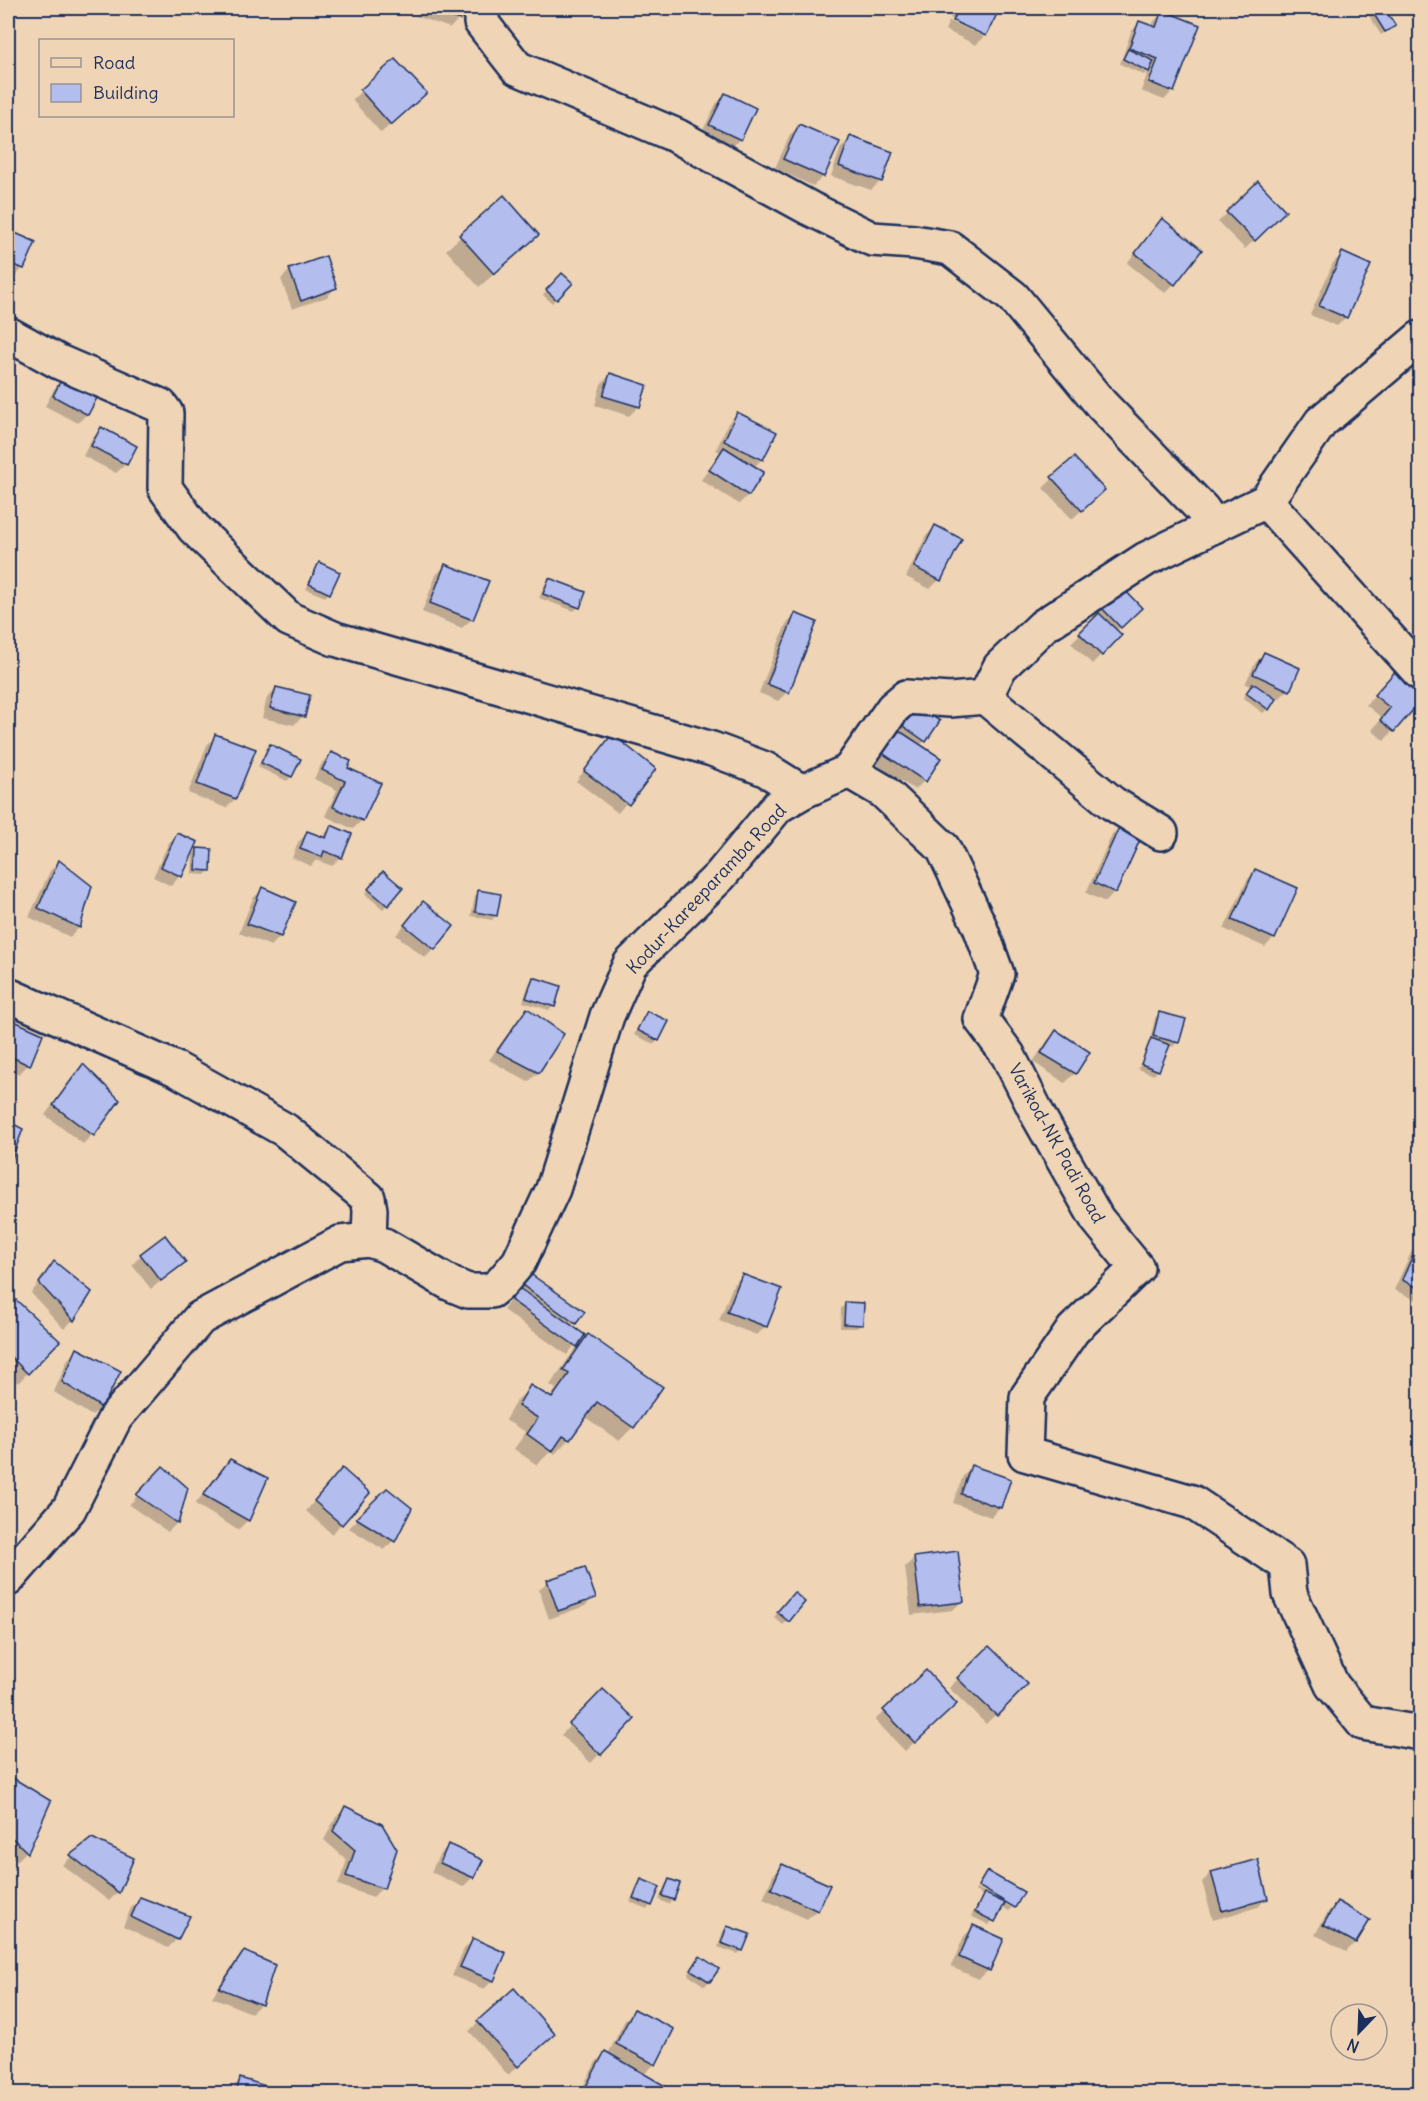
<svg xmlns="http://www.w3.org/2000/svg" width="1428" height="2101" viewBox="0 0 1428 2101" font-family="Delius,sans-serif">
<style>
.shadow{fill:#0003}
.building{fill:#b3bdee;stroke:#1b2f5e;stroke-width:1.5}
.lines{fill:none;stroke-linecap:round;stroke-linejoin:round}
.minor-casing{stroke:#1b2f5e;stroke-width:38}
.minor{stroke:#efd5b6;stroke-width:33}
.labels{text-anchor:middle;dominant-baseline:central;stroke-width:4.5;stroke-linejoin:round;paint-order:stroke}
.street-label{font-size:18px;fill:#1b2f5e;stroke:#efd5b6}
</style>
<rect width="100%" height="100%" fill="#efd5b6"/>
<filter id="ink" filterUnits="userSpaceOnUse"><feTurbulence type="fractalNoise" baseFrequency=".0167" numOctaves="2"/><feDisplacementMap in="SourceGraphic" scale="12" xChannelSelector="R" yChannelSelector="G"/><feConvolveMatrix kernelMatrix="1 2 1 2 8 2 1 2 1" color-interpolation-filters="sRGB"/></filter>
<g filter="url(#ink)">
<g class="shadow">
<path d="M 412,8 L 463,8 L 459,19 L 450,28 L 410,14 Z"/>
<path d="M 955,8 L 998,8 L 985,35 L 976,45 L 945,30 L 949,21 L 983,36 L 983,33 L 950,18 Z"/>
<path d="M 1364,8 L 1382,8 L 1394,26 L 1381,35 Z"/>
<path d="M 1163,12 L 1173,91 L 1164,100 L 1141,91 L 1149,69 L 1144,75 L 1120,64 L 1131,32 L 1140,22 L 1151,27 L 1154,21 Z"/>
<path d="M 361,91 L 415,102 L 381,133 L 352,100 Z"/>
<path d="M 725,95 L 740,139 L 730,148 L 701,134 L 716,104 Z"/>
<path d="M 799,125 L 838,143 L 823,177 L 813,186 L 775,168 L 790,135 Z"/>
<path d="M 851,138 L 881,181 L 871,190 L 831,176 L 841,147 Z"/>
<path d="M 1258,183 L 1284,211 L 1245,249 L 1218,222 Z"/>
<path d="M 504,198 L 523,249 L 479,287 L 446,250 Z"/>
<path d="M 1162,220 L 1174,284 L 1165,293 L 1127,263 Z"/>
<path d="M 8,232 L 34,242 L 23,268 L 14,278 L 8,275 Z"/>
<path d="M 1342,254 L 1346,317 L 1337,326 L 1310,315 L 1333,263 Z"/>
<path d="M 290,270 L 336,287 L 327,297 L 292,309 L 281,279 Z"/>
<path d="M 562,275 L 571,283 L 552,303 L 543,295 Z"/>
<path d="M 610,375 L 639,406 L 629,416 L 595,405 L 601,384 Z"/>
<path d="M 63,379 L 87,414 L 78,423 L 45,406 L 54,389 Z"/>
<path d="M 737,414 L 762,459 L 754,467 L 748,495 L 739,504 L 701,480 L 720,452 L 716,450 L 728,423 Z"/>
<path d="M 1420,421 L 1420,436 L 1413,428 Z"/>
<path d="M 102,429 L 126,464 L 116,473 L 83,456 L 92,438 Z"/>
<path d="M 1073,459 L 1094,499 L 1072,519 L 1043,488 Z"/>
<path d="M 935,527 L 939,580 L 930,589 L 906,577 L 926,536 Z"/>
<path d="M 320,564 L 329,593 L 325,597 L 306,589 L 316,568 Z"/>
<path d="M 446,565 L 472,619 L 462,628 L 422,612 L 436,575 Z"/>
<path d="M 549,580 L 579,607 L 574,611 L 539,598 L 545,584 Z"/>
<path d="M 1119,587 L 1140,608 L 1116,631 L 1120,635 L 1092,664 L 1071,643 L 1095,619 L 1091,615 Z"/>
<path d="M 796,615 L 787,692 L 778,701 L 759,693 L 786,624 Z"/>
<path d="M 1264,654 L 1288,690 L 1279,699 L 1269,694 L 1268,709 L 1263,713 L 1243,698 L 1252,687 L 1245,684 L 1255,663 Z"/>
<path d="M 1392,676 L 1420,684 L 1420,699 L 1384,741 L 1372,730 L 1382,718 L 1366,705 Z"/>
<path d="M 276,688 L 303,716 L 294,725 L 262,718 L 267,698 Z"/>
<path d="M 913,712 L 925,741 L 919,746 L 924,781 L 915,790 L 868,759 L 899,733 Z"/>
<path d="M 216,736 L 235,799 L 226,808 L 188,793 L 207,745 Z"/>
<path d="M 612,736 L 654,769 L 618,813 L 576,781 Z"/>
<path d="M 270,746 L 299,759 L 291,777 L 287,781 L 258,767 L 266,750 Z"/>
<path d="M 331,753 L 346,768 L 362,820 L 353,829 L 325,816 L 337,790 L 314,779 L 322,763 Z"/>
<path d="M 1122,825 L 1141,834 L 1114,892 L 1105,902 L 1086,893 L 1112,834 Z"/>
<path d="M 331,827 L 341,857 L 332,866 L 316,860 L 311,866 L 292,858 L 298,842 L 308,833 L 321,838 Z"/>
<path d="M 178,834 L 196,843 L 180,876 L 171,886 L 153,877 L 168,844 Z"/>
<path d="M 197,850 L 209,871 L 205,875 L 192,874 L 193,854 Z"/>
<path d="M 59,862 L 79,928 L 70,937 L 29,917 L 50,871 Z"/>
<path d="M 1256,871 L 1274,938 L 1265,947 L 1224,929 L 1247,880 Z"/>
<path d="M 379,877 L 387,905 L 383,909 L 365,894 Z"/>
<path d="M 263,889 L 280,937 L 271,946 L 239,933 L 253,898 Z"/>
<path d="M 479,892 L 496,915 L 492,920 L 471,916 L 475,896 Z"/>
<path d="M 423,903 L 434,949 L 425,958 L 396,935 Z"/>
<path d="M 533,979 L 554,1006 L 549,1010 L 523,1002 L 529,983 Z"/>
<path d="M 527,1010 L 562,1034 L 538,1073 L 528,1082 L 489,1060 L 518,1019 Z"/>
<path d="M 647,1012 L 658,1040 L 654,1044 L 634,1035 Z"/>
<path d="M 1159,1014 L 1177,1042 L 1173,1047 L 1168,1045 L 1158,1070 L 1154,1075 L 1138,1069 L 1150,1041 L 1155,1018 Z"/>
<path d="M 13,1022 L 28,1065 L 19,1074 L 8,1068 L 8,1027 Z"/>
<path d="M 1056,1032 L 1088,1052 L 1075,1073 L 1065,1083 L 1033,1062 L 1047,1041 Z"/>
<path d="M 83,1067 L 118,1100 L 92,1135 L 83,1144 L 45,1115 L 74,1076 Z"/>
<path d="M 8,1122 L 21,1130 L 8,1165 Z"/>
<path d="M 1420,1240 L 1420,1296 L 1417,1300 L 1394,1290 L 1413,1248 Z"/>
<path d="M 141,1255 L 184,1262 L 151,1289 L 132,1265 Z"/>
<path d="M 55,1263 L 73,1320 L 64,1329 L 31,1293 Z"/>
<path d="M 519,1268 L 575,1323 L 571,1327 L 583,1335 L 567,1355 L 503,1310 L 514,1295 L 503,1287 Z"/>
<path d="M 743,1275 L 766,1326 L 757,1335 L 719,1321 L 733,1285 Z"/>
<path d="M 12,1298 L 58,1341 L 18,1383 L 8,1372 L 8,1303 Z"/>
<path d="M 845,1304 L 861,1324 L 857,1328 L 840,1328 L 841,1308 Z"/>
<path d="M 588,1336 L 633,1427 L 619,1441 L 585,1417 L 569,1439 L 555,1454 L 551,1451 L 537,1465 L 514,1449 L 526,1432 L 505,1420 L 516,1401 L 531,1387 L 549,1399 L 556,1389 L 550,1385 L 575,1349 Z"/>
<path d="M 78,1350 L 101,1407 L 92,1416 L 54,1392 L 68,1359 Z"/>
<path d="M 230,1461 L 266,1479 L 248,1520 L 238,1530 L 195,1504 Z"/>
<path d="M 972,1467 L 1000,1507 L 991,1517 L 953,1503 L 963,1476 Z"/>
<path d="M 163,1468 L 177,1523 L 168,1532 L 129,1505 Z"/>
<path d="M 333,1479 L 368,1493 L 332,1534 L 306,1511 Z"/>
<path d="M 387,1490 L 410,1508 L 393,1541 L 384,1550 L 349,1528 Z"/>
<path d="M 914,1558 L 962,1601 L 953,1610 L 911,1615 L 905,1567 Z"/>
<path d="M 548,1581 L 594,1597 L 585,1606 L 549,1619 L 539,1590 Z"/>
<path d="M 790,1598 L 803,1602 L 783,1625 L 774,1617 Z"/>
<path d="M 989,1648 L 1026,1684 L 986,1724 L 949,1688 Z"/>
<path d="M 926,1672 L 946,1713 L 905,1751 L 875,1720 Z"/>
<path d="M 603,1691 L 633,1719 L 591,1763 L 561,1735 Z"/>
<path d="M 13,1780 L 49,1802 L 26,1852 L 17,1861 L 8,1851 L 8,1785 Z"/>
<path d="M 345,1808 L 382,1888 L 373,1897 L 338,1885 L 347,1860 L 324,1840 L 336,1817 Z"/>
<path d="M 92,1839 L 118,1892 L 109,1901 L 62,1865 Z"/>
<path d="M 448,1846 L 481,1861 L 473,1877 L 463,1887 L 431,1872 L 439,1855 Z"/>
<path d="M 783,1866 L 817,1910 L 807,1919 L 763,1899 L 773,1875 Z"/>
<path d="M 1211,1873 L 1267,1898 L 1258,1907 L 1213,1920 L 1202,1882 Z"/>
<path d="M 641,1881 L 651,1905 L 647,1909 L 630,1902 L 637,1885 Z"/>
<path d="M 669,1881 L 678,1884 L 672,1900 L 668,1904 L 659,1900 L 665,1885 Z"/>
<path d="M 977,1888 L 1012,1908 L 1009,1911 L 1001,1906 L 989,1925 L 971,1916 L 983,1896 L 975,1891 Z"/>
<path d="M 140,1899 L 177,1939 L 168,1948 L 123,1926 L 131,1908 Z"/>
<path d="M 1337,1903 L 1355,1943 L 1346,1952 L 1315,1934 L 1328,1912 Z"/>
<path d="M 727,1927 L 742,1950 L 738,1954 L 718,1947 L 723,1931 Z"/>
<path d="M 974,1927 L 989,1970 L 979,1979 L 951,1967 L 964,1936 Z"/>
<path d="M 473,1940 L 493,1980 L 484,1989 L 452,1976 L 464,1949 Z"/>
<path d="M 244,1953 L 261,2004 L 251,2013 L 212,1997 L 235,1962 Z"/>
<path d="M 696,1962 L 709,1981 L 705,1986 L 688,1975 Z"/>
<path d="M 514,1990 L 544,2043 L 508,2075 L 469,2031 Z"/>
<path d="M 634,2011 L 655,2064 L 643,2075 L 676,2094 L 579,2094 L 596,2062 L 605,2053 L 608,2054 L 625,2020 Z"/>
<path d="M 240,2080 L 266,2094 L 230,2094 L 231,2089 Z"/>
</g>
<g class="building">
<path d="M 426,8 L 465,8 L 460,20 Z"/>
<path d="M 959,8 L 1000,8 L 986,36 L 953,21 Z"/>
<path d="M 1370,8 L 1384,8 L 1396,26 L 1385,32 Z"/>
<path d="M 1162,10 L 1200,25 L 1174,92 L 1149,82 L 1158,59 L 1129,48 L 1139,21 L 1156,27 Z"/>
<path d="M 1128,49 L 1154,61 L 1149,72 L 1123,59 Z"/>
<path d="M 395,59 L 427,93 L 391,125 L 360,90 Z"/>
<path d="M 725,93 L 756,108 L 741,140 L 709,125 Z"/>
<path d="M 799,124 L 840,142 L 824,177 L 783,159 Z"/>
<path d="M 850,136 L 893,152 L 882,182 L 839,166 Z"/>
<path d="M 1258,181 L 1286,211 L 1255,241 L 1226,212 Z"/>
<path d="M 504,195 L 539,235 L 494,274 L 459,235 Z"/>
<path d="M 1162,218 L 1202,250 L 1175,285 L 1135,253 Z"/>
<path d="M 8,230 L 36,242 L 24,269 L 9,263 L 8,265 Z"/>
<path d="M 1342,252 L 1371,265 L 1347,318 L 1319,306 Z"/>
<path d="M 326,256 L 337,288 L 301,301 L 289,269 Z"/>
<path d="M 562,273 L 573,283 L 557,300 L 546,290 Z"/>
<path d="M 610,373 L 647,385 L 640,407 L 603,396 Z"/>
<path d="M 62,378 L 98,396 L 88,415 L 53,396 Z"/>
<path d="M 737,412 L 777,432 L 763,460 L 724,441 Z"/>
<path d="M 101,427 L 137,446 L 127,465 L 91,446 Z"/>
<path d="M 724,447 L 764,472 L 749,496 L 709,470 Z"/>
<path d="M 1074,457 L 1105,490 L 1082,511 L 1051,477 Z"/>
<path d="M 935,525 L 962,539 L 941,581 L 914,567 Z"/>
<path d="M 319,562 L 340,572 L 330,594 L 309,584 Z"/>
<path d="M 445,564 L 489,581 L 473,620 L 430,603 Z"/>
<path d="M 549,578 L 586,592 L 580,608 L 543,594 Z"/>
<path d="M 1120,585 L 1142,608 L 1121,628 L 1099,605 Z"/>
<path d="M 795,613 L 817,622 L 789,693 L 767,684 Z"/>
<path d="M 1099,613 L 1122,635 L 1102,656 L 1079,633 Z"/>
<path d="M 1264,652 L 1300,668 L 1290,691 L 1253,674 Z"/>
<path d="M 1401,665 L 1420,682 L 1420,702 L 1394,732 L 1380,720 L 1390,708 L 1374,695 Z"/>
<path d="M 1253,683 L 1276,699 L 1269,710 L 1246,693 Z"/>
<path d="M 276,687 L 310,695 L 305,717 L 270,708 Z"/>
<path d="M 917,706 L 940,721 L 926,742 L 903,726 Z"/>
<path d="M 892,726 L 941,758 L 926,782 L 876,749 Z"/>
<path d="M 215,734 L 256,749 L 236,799 L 197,784 Z"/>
<path d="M 612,734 L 656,769 L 629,805 L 584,771 Z"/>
<path d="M 270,744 L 301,759 L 292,777 L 261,763 Z"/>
<path d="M 331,752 L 351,761 L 348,768 L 381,783 L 363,821 L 333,807 L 345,781 L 322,770 Z"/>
<path d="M 1121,823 L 1143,833 L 1116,893 L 1094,883 Z"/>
<path d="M 331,825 L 352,834 L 342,858 L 324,851 L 322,857 L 300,849 L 307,831 L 326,838 Z"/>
<path d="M 177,833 L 198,842 L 182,877 L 161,867 Z"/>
<path d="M 197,848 L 212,849 L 211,871 L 196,870 Z"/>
<path d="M 59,860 L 92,886 L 80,928 L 38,908 Z"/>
<path d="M 1255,869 L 1298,888 L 1275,939 L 1232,920 Z"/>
<path d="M 383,871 L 403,888 L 388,906 L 368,889 Z"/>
<path d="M 262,887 L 296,902 L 281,937 L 247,924 Z"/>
<path d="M 478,890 L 501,894 L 497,916 L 475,912 Z"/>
<path d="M 423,901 L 454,926 L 435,950 L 404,925 Z"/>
<path d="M 533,977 L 561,986 L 555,1007 L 526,998 Z"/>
<path d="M 527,1008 L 564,1034 L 539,1073 L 497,1051 Z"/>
<path d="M 647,1011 L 669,1021 L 659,1041 L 637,1030 Z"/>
<path d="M 1159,1012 L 1186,1019 L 1179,1043 L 1153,1036 Z"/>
<path d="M 12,1020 L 43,1034 L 30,1066 L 8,1055 Z"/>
<path d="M 1056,1030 L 1090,1052 L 1076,1074 L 1041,1053 Z"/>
<path d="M 1151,1038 L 1170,1045 L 1159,1071 L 1141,1064 Z"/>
<path d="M 83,1064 L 120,1100 L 94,1136 L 53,1105 Z"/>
<path d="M 8,1121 L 23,1129 L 8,1169 Z"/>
<path d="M 165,1235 L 186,1262 L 161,1281 L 140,1254 Z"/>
<path d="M 1420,1239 L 1420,1289 L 1402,1280 Z"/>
<path d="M 54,1261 L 92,1292 L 74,1321 L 39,1283 Z"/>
<path d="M 519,1266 L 585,1312 L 576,1324 L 511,1277 Z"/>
<path d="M 742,1274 L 782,1289 L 767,1327 L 727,1312 Z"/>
<path d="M 519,1288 L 585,1335 L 577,1347 L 511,1300 Z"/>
<path d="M 12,1296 L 60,1341 L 28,1374 L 8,1354 L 8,1303 Z"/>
<path d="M 845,1302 L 864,1303 L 863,1325 L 844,1324 Z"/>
<path d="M 588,1334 L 663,1387 L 634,1428 L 597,1402 L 570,1440 L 563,1436 L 552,1452 L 527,1434 L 538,1418 L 518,1406 L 530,1385 L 552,1398 L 569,1374 L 563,1370 Z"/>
<path d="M 77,1348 L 121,1371 L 102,1408 L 62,1382 Z"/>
<path d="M 230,1459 L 268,1478 L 249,1521 L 203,1495 Z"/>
<path d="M 971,1465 L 1011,1479 L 1001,1508 L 961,1494 Z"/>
<path d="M 163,1466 L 188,1488 L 178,1524 L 136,1495 Z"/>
<path d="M 342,1468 L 370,1493 L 342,1525 L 314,1501 Z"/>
<path d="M 387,1488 L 412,1508 L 395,1542 L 356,1518 Z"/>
<path d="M 958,1551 L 964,1602 L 920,1607 L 914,1557 Z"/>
<path d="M 585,1567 L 596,1598 L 558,1611 L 547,1580 Z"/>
<path d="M 794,1592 L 805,1602 L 789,1622 L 777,1612 Z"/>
<path d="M 989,1646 L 1028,1684 L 997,1716 L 957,1678 Z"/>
<path d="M 926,1670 L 957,1704 L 915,1743 L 883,1710 Z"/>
<path d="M 603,1689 L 635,1719 L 601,1755 L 569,1724 Z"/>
<path d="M 13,1778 L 51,1801 L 28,1853 L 8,1834 L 8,1786 Z"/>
<path d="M 345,1806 L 382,1824 L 397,1849 L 384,1889 L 346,1876 L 355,1850 L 333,1831 Z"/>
<path d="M 92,1838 L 134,1858 L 119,1893 L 70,1855 Z"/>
<path d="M 448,1844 L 483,1860 L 474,1878 L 440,1863 Z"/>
<path d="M 1258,1859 L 1268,1899 L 1222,1911 L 1211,1872 Z"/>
<path d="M 782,1864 L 830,1885 L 818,1911 L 771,1889 Z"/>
<path d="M 987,1871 L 1024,1892 L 1015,1908 L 978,1886 Z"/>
<path d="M 641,1879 L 660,1887 L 652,1906 L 633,1898 Z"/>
<path d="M 669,1879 L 680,1883 L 674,1900 L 662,1896 Z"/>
<path d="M 984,1893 L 1005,1903 L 995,1922 L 975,1912 Z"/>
<path d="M 140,1897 L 190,1916 L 178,1940 L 131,1917 Z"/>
<path d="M 1337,1901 L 1370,1920 L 1356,1943 L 1323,1925 Z"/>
<path d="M 973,1925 L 1004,1939 L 990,1971 L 959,1957 Z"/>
<path d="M 727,1926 L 750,1934 L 743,1951 L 721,1943 Z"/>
<path d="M 473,1938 L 506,1953 L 494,1981 L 460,1967 Z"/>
<path d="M 244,1951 L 275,1965 L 262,2005 L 219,1988 Z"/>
<path d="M 700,1956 L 719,1969 L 710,1982 L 691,1970 Z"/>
<path d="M 514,1988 L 555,2034 L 518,2067 L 477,2021 Z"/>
<path d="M 634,2009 L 674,2029 L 656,2065 L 616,2044 Z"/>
<path d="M 605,2051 L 679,2094 L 582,2094 Z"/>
<path d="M 240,2078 L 269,2087 L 268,2094 L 236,2094 Z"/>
</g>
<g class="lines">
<g class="minor-casing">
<g id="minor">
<path d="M 483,8 L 481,22 L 517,68 L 677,136 L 809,208 L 872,239 L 914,242 L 950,248 L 1013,297 L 1101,404 L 1203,510 L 1214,526 L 1146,559 L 1043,626 L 1000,667 L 985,697 L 950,700 L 906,697 L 893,708 L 849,771"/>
<path d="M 8,334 L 59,362 L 161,406 L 166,413 L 165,488 L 194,528 L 289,619 L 335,639 L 712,749 L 765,769 L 802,792 L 778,806 L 720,876 L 630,964 L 607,1016 L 553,1189 L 519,1262 L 502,1282 L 491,1291 L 468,1291 L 451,1284 L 384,1245 L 369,1240 L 340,1243 L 200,1318 L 115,1418 L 69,1509 L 8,1579"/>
<path d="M 1266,501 L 1420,673"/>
<path d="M 1214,526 L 1266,501 L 1321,422 L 1420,338"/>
<path d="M 985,697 L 1112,803 L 1161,833"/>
<path d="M 802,792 L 849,771 L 883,791 L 943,848 L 980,927 L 997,974 L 981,1019 L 1008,1055 L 1039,1117 L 1097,1219 L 1137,1268 L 1073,1330 L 1027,1397 L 1025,1454 L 1192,1502 L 1287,1565 L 1290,1594 L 1332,1685 L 1363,1723 L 1420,1733"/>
<path d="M 8,995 L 176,1069 L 285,1130 L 368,1198 L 370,1210 L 369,1240"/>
</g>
</g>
<use href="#minor" class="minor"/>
</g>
</g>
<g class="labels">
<g class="street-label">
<text transform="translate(706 889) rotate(-47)">Kodur-Kareeparamba Road</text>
<text transform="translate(1057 1143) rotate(61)">Varikod-NK Padi Road</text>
</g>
</g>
<rect width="1428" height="2101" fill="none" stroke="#efd5b6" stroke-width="30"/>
<rect x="15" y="15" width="1398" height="2071" fill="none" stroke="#1b2f5e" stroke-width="2" filter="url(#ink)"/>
<rect x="39" y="39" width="195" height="78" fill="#efd5b6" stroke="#9a9393" stroke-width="1.5"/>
<rect x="51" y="58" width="30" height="9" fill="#efd5b6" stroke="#9a9393" stroke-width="1.5"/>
<text x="93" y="69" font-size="18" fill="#1b2f5e">Road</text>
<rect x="51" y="84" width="30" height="18" fill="#b3bdee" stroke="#9a9393" stroke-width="1.5"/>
<text x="93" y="99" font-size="18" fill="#1b2f5e">Building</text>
<g transform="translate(1359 2032) rotate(203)"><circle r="28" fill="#efd5b6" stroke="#9a9393" stroke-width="1.5"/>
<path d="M0-4.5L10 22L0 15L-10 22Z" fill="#1b2f5e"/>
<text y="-9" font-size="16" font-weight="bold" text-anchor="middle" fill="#1b2f5e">N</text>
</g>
</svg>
